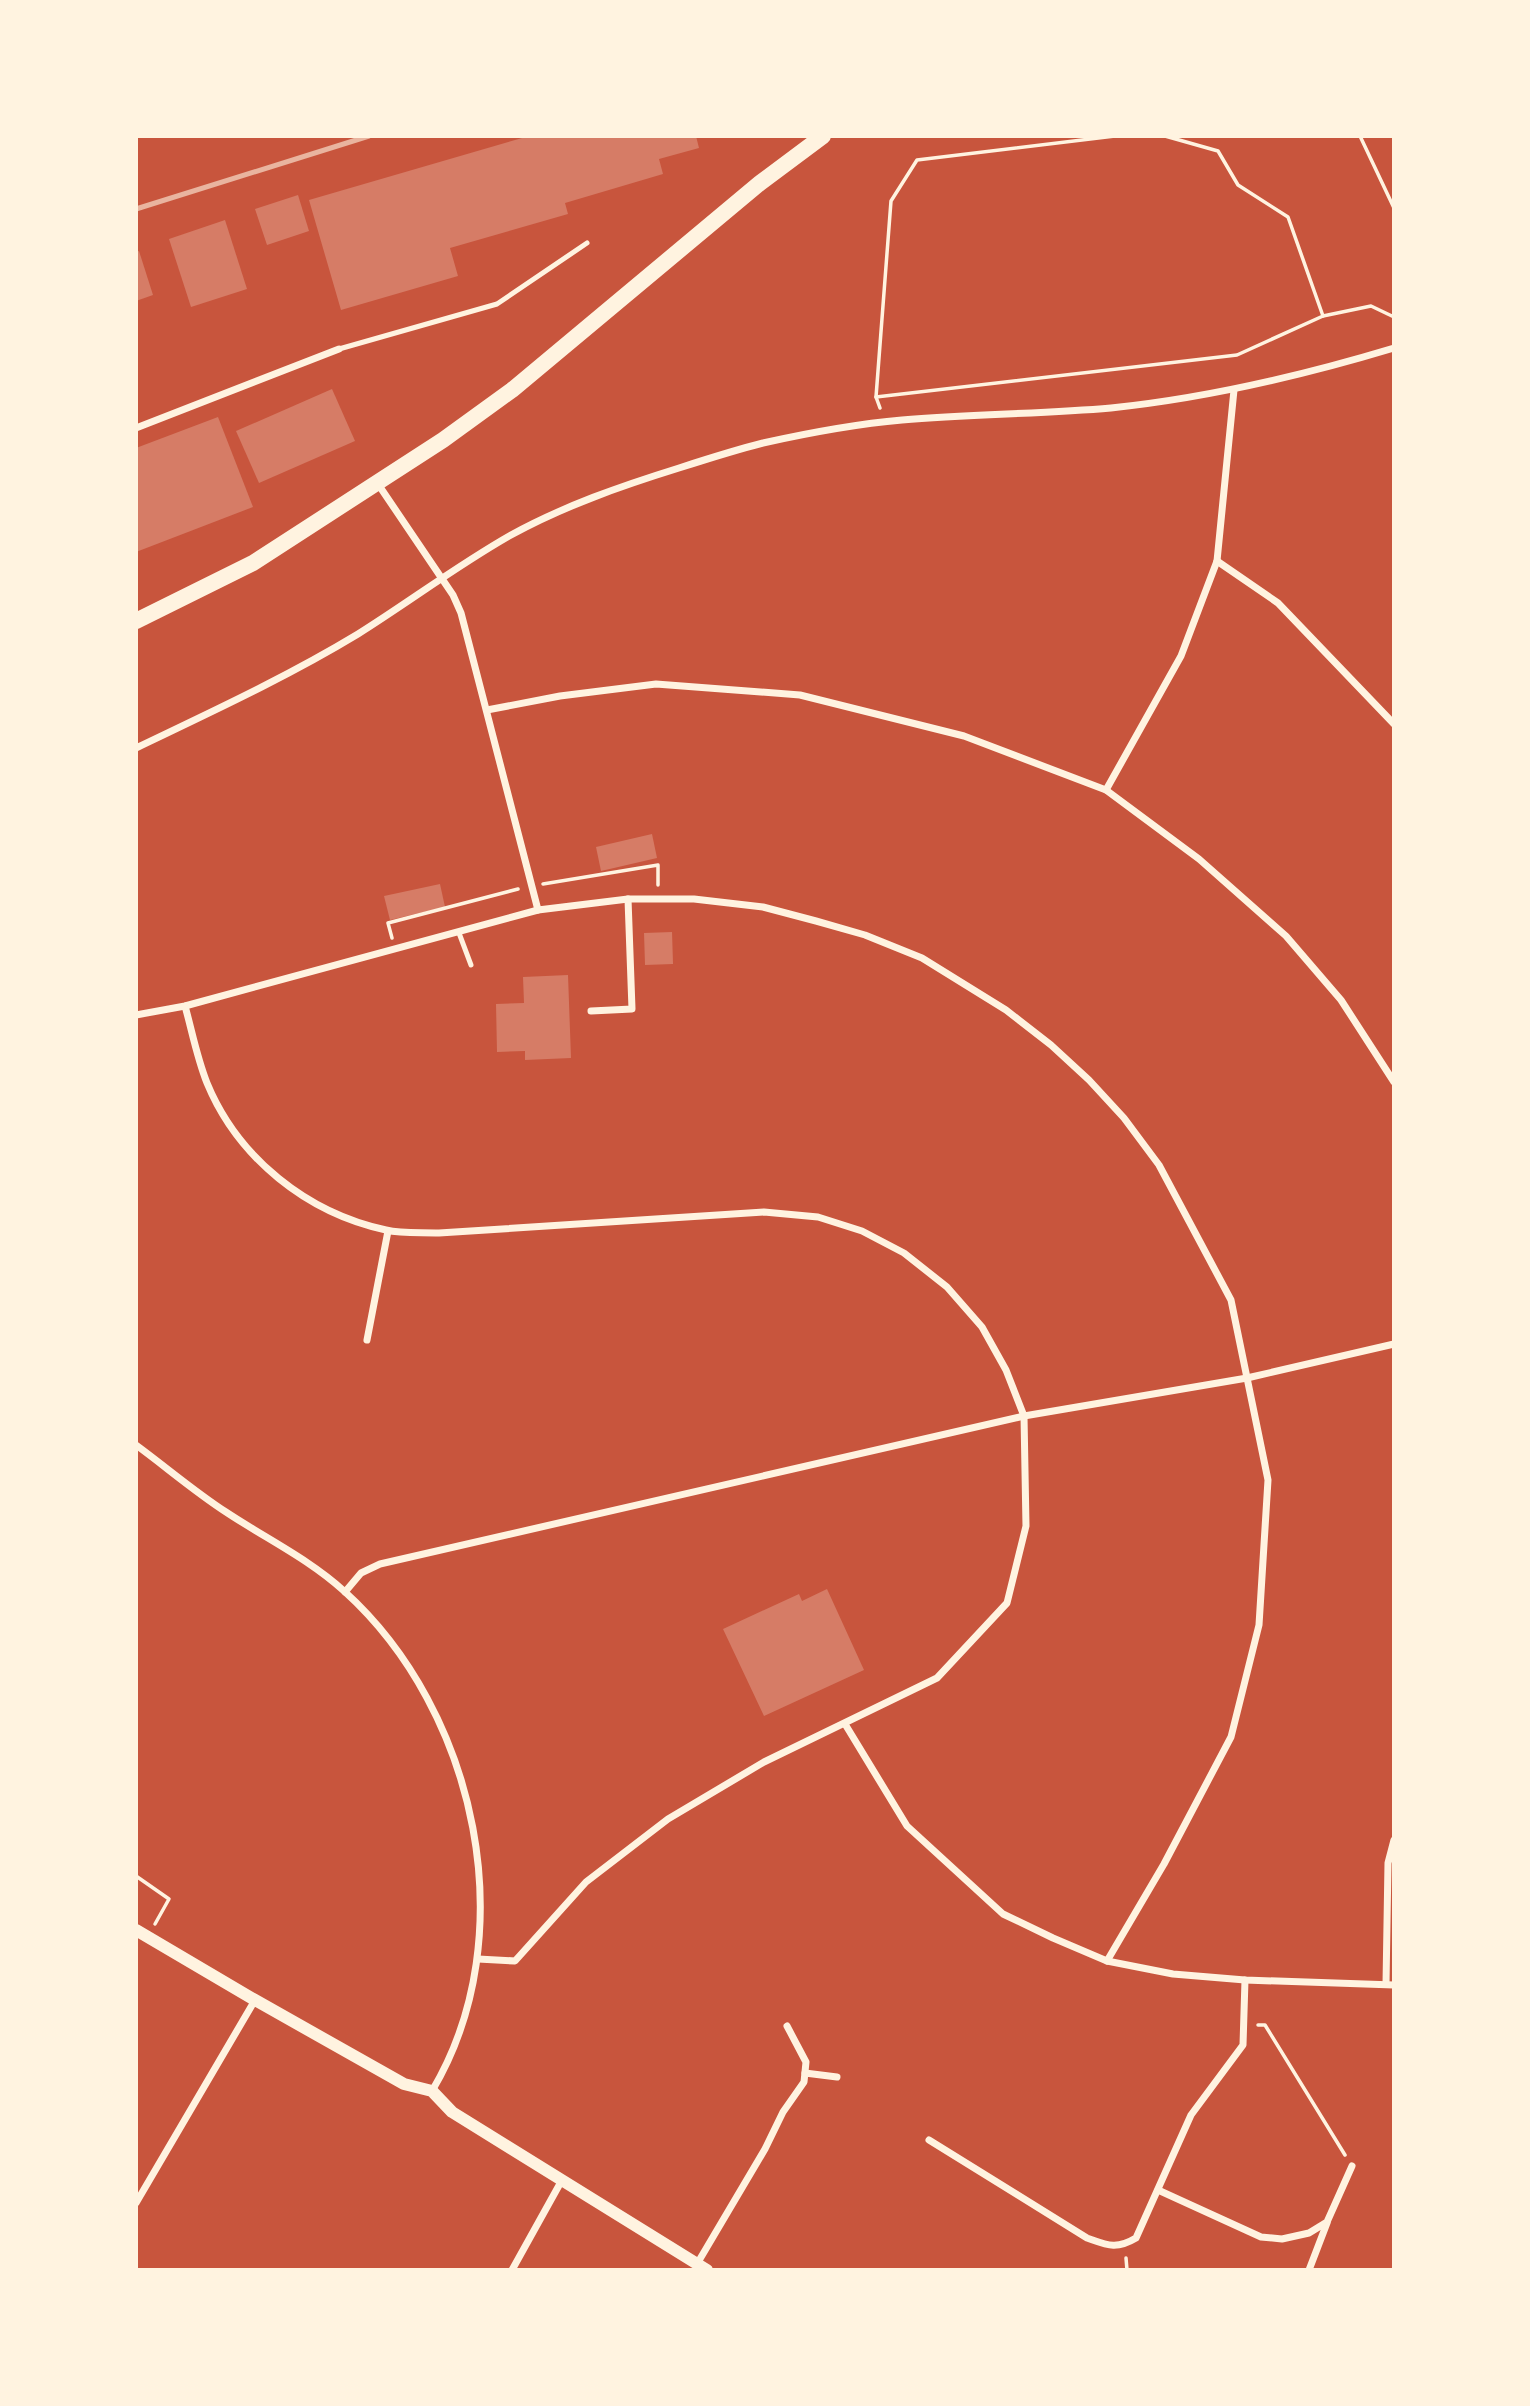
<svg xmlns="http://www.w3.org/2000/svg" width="1530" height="2406" viewBox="0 0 1530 2406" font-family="Raleway,sans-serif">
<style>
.building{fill:#d67c66}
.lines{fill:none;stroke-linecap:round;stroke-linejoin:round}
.path{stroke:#fff3e0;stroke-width:3.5}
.service{stroke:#fff3e0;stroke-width:5}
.minor{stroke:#fff3e0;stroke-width:7}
.tertiary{stroke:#fff3e0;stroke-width:12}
.primary{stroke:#fff3e0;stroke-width:16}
.rail{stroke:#e9b49f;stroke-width:5}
</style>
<rect width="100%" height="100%" fill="#c8553d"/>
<g class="building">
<path d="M 529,136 L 696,136 L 699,148 L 659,159 L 663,174 L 565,203 L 568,214 L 450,248 L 458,276 L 341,310 L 309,200 Z"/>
<path d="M 298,195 L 309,231 L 267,245 L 255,209 Z"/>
<path d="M 225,220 L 247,289 L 191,307 L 169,239 Z"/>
<path d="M 139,251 L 153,295 L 136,301 L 136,252 Z"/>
<path d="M 332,389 L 355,441 L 259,483 L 236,431 Z"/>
<path d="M 218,417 L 253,507 L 136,552 L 136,448 Z"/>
<path d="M 652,834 L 657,858 L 601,871 L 596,847 Z"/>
<path d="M 440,884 L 445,907 L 390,920 L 384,896 Z"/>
<path d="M 672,932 L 673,964 L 645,965 L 644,933 Z"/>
<path d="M 568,975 L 571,1058 L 525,1060 L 525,1051 L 497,1052 L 496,1004 L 524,1003 L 523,977 Z"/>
<path d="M 827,1589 L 864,1670 L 764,1716 L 723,1629 L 799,1594 L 802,1601 Z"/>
</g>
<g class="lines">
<g class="path">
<path d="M 1165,136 L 1218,151 L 1238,185 L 1288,217 L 1323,316 L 1371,306 L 1394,317"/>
<path d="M 1360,136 L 1394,208"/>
<path d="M 876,397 L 1237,355 L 1323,316"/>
<path d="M 880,408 L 876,397 L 891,201 L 917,160 L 1115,136"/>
<path d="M 543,884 L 658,865 L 658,885"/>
<path d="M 392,938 L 388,923 L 518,889"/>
<path d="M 136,1876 L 169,1899 L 155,1924"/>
<path d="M 1258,2025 L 1265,2025 L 1345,2155"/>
<path d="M 1126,2258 L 1127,2270"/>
</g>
<g class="service">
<path d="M 339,349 L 497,304 L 587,243"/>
<path d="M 459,933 L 471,965"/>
</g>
<g class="minor">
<path d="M 136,428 L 339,349"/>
<path d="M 378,484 L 453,595 L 461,613 L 538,910"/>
<path d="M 1217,561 L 1278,603 L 1394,724"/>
<path d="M 487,710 L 560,696 L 656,684 L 800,695 L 964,736 L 1106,790 L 1199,859 L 1286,936 L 1341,1000 L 1394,1082"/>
<path d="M 136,748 C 211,712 287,677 358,634 C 409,602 458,565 511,535 C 564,506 621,486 679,468 C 707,459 735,450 763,443 C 808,433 856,424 902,420 C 972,414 1042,414 1111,408 C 1207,398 1301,376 1394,348"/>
<path d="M 1106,790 L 1181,656 L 1217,561 L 1234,390"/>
<path d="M 185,1006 C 192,1031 197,1058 207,1083 C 238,1158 307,1213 386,1230 C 403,1234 422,1232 439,1233 L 764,1212 L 818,1217 L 862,1231 L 904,1253 L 947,1287 L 982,1327 L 1006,1370 L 1024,1416 L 1026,1526 L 1007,1603 L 937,1678 L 764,1762 L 668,1819 L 586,1882 L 515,1961 L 478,1959"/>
<path d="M 591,1011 L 632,1009 L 628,899"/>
<path d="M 136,1015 L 185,1006 L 538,910 L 628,899 L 694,899 L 763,907 L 816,921 L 865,935 L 922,958 L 1006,1010 L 1051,1045 L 1089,1080 L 1124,1118 L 1159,1165 L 1231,1300 L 1268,1480 L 1259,1625 L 1231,1737 L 1164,1864 L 1107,1961"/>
<path d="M 367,1340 L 388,1231"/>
<path d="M 136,1445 C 166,1467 195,1492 226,1512 C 265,1538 309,1559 344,1591 C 477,1711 525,1935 432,2091"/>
<path d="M 345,1592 L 361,1573 L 380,1564 L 1024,1416 L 1247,1378 L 1394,1344"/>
<path d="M 845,1724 L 907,1826 L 1003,1914 L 1053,1938 L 1107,1961 L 1173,1974 L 1245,1980 L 1394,1985"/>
<path d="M 1386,1984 L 1388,1863 L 1394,1840"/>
<path d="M 805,2073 L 837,2077"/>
<path d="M 929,2140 L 1087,2238 C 1107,2245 1116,2250 1136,2238 L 1191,2115 L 1243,2045 L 1245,1980"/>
<path d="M 1158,2190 L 1261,2237 L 1282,2239 L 1309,2233 L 1327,2222 L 1352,2166"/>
<path d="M 136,2203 L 255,2000"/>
<path d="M 697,2264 L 765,2149 L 783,2112 L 804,2082 L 806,2062 L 787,2026"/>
<path d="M 512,2270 L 562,2180"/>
<path d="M 1309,2270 L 1327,2223"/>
</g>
<path class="tertiary" d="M 136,1930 L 255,2000 L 404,2084 L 432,2091 L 452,2112 L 707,2270"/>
<path class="primary" d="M 136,621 L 253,563 L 443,440 L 512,390 L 760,183 L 823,136"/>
<path class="rail" d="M 136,209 L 369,136"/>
</g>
<rect width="1530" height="2406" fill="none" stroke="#fff3e0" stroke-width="276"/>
</svg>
